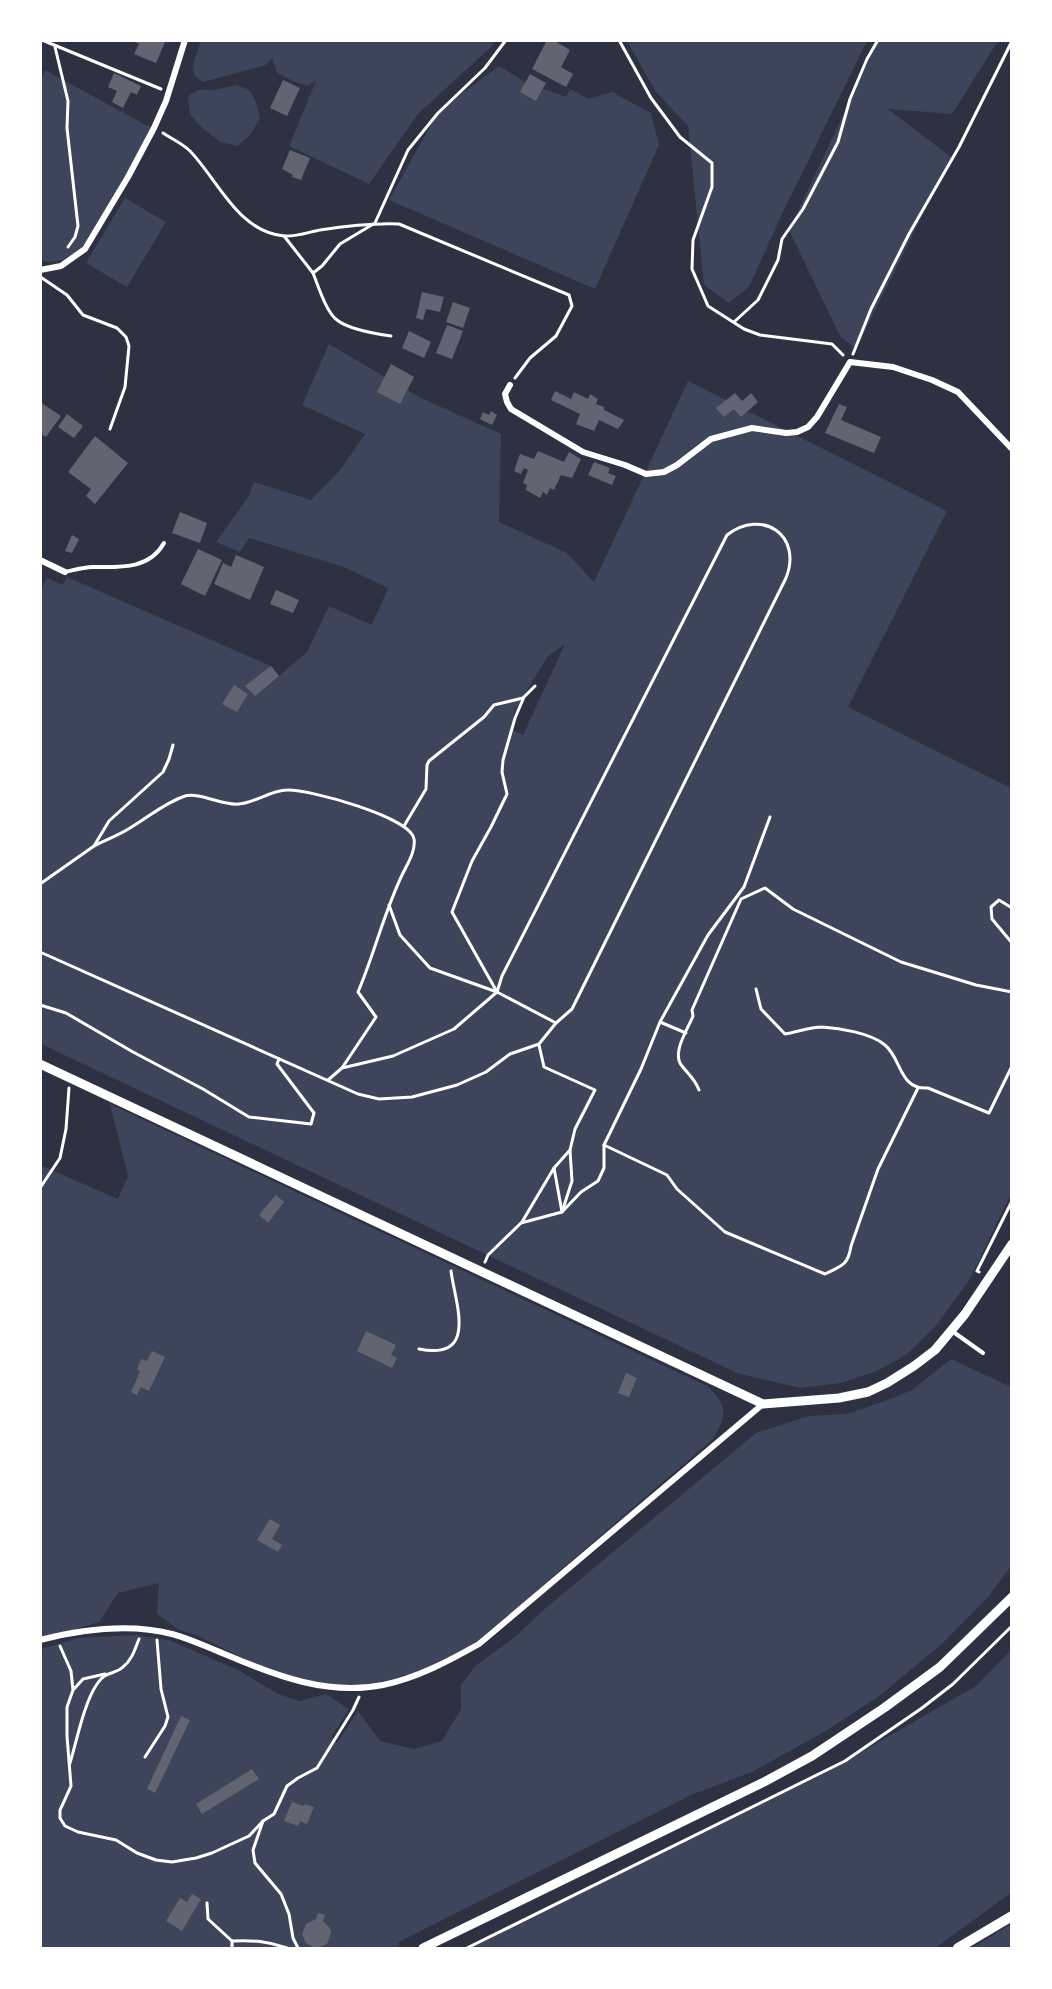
<svg xmlns="http://www.w3.org/2000/svg" width="1052" height="1989" viewBox="0 0 1052 1989" font-family="'Work Sans',sans-serif">
<style>
.green{fill:#3c4559;fill-rule:evenodd}
.building{fill:#626471}
.lines{fill:none;stroke-linecap:round;stroke-linejoin:round}
.path{stroke:#fff;stroke-width:3}
.service{stroke:#fff;stroke-width:4}
.minor{stroke:#fff;stroke-width:6}
.tertiary{stroke:#fff;stroke-width:9}
.secondary{stroke:#fff;stroke-width:10}
</style>
<rect width="100%" height="100%" fill="#2d3142"/>
<g class="green">
<path d="M 201,41 L 493,40 L 493,45 L 418,114 L 369,184 L 289,146 L 316,81 L 308,86 L 293,81 L 277,73 L 272,58 L 266,65 L 203,82 L 194,75 L 193,64 Z"/>
<path d="M 627,41 L 867,41 L 782,214 L 749,287 L 729,303 L 704,285 L 688,126 L 656,92 Z"/>
<path d="M 878,41 L 998,41 L 952,114 L 888,109 L 951,157 L 856,349 L 840,336 L 789,230 Z"/>
<path d="M 499,66 L 525,82 L 566,97 L 570,89 L 589,99 L 612,92 L 651,113 L 659,145 L 595,289 L 389,200 L 436,116 L 454,99 Z"/>
<path d="M 45,70 L 146,125 L 154,127 L 92,235 L 78,252 L 63,260 L 50,262 L 41,261 L 40,81 Z"/>
<path d="M 236,85 L 250,90 L 256,103 L 260,118 L 250,135 L 238,146 L 220,142 L 200,126 L 190,114 L 188,100 L 190,94 L 199,90 L 214,90 Z"/>
<path d="M 125,198 L 166,222 L 127,287 L 86,263 Z"/>
<path d="M 329,344 L 419,397 L 501,434 L 499,522 L 567,553 L 594,582 L 688,381 L 947,511 L 848,707 L 1011,788 L 1011,1194 L 970,1279 L 935,1327 L 906,1355 L 877,1371 L 841,1383 L 800,1388 L 737,1373 L 41,1044 L 40,591 L 47,578 L 63,585 L 67,577 L 271,666 L 279,676 L 307,652 L 329,606 L 372,625 L 388,588 L 344,567 L 249,538 L 240,552 L 216,542 L 248,497 L 254,482 L 311,500 L 340,470 L 365,434 L 302,405 ZM 565,644 L 523,735 L 510,729 L 515,710 L 548,656 Z"/>
<path d="M 110,1104 L 707,1386 C 729,1406 727,1414 713,1439 L 471,1647 L 424,1670 L 374,1684 L 344,1687 L 302,1681 L 259,1666 L 196,1635 L 179,1630 L 157,1614 L 159,1583 L 118,1593 L 99,1622 L 73,1630 L 41,1637 L 40,1165 L 118,1199 L 128,1176 Z"/>
<path d="M 951,1359 L 1011,1387 L 1011,1566 L 989,1596 L 944,1642 L 878,1697 L 824,1732 L 752,1772 L 691,1795 L 399,1942 L 398,1948 L 41,1948 L 41,1649 L 78,1638 L 136,1635 L 169,1640 L 238,1670 L 278,1694 L 300,1701 L 326,1694 L 349,1709 L 332,1736 L 337,1743 L 358,1711 L 380,1741 L 414,1749 L 442,1741 L 461,1709 L 461,1685 L 475,1666 L 515,1637 L 541,1612 L 756,1433 L 809,1416 L 847,1414 L 885,1401 L 912,1390 Z"/>
<path d="M 1011,1650 L 1011,1893 L 935,1948 L 468,1948 L 823,1774 L 976,1686 Z"/>
<path d="M 1011,1924 L 1011,1948 L 972,1948 Z"/>
</g>
<g class="building">
<path d="M 131,40 L 166,40 L 156,63 L 134,54 L 139,44 Z"/>
<path d="M 547,40 L 553,40 L 570,50 L 561,67 L 573,74 L 566,87 L 532,69 Z"/>
<path d="M 114,73 L 141,86 L 137,95 L 131,92 L 123,108 L 112,102 L 117,91 L 108,87 Z"/>
<path d="M 530,74 L 546,83 L 536,101 L 520,92 Z"/>
<path d="M 283,80 L 300,88 L 287,116 L 270,108 Z"/>
<path d="M 290,150 L 310,158 L 301,180 L 292,177 L 293,175 L 282,169 Z"/>
<path d="M 422,292 L 444,297 L 440,312 L 426,309 L 423,320 L 416,318 Z"/>
<path d="M 453,302 L 470,308 L 463,328 L 446,322 Z"/>
<path d="M 447,325 L 463,331 L 452,359 L 436,353 Z"/>
<path d="M 409,331 L 431,342 L 424,358 L 402,348 Z"/>
<path d="M 391,364 L 414,377 L 400,404 L 377,392 Z"/>
<path d="M 555,391 L 571,399 L 574,392 L 588,399 L 590,394 L 598,399 L 596,404 L 604,407 L 604,410 L 624,420 L 618,429 L 599,420 L 594,431 L 576,424 L 580,414 L 551,400 Z"/>
<path d="M 735,393 L 742,401 L 751,393 L 758,402 L 741,417 L 734,409 L 724,417 L 716,408 Z"/>
<path d="M 40,402 L 61,416 L 46,437 L 40,433 Z"/>
<path d="M 839,404 L 847,407 L 841,420 L 881,437 L 874,453 L 825,433 Z"/>
<path d="M 491,411 L 497,415 L 492,425 L 480,419 L 483,412 L 489,415 Z"/>
<path d="M 67,414 L 83,426 L 74,438 L 58,427 Z"/>
<path d="M 95,436 L 128,463 L 95,504 L 86,496 L 91,489 L 68,472 Z"/>
<path d="M 538,451 L 564,462 L 569,452 L 581,459 L 572,478 L 561,475 L 554,490 L 550,488 L 547,495 L 543,492 L 540,498 L 526,490 L 527,485 L 523,483 L 528,470 L 524,468 L 521,474 L 514,471 L 520,454 L 534,459 Z"/>
<path d="M 594,462 L 610,468 L 608,473 L 616,476 L 612,485 L 588,475 Z"/>
<path d="M 180,512 L 207,523 L 200,543 L 172,533 Z"/>
<path d="M 72,535 L 79,539 L 72,553 L 65,551 Z"/>
<path d="M 198,549 L 222,560 L 205,596 L 181,584 Z"/>
<path d="M 236,555 L 264,567 L 250,600 L 214,584 L 223,563 L 231,567 Z"/>
<path d="M 276,590 L 299,600 L 293,613 L 270,604 Z"/>
<path d="M 271,666 L 279,676 L 255,696 L 245,686 Z"/>
<path d="M 234,685 L 248,694 L 237,712 L 222,704 Z"/>
<path d="M 276,1195 L 284,1202 L 268,1223 L 259,1215 Z"/>
<path d="M 366,1331 L 396,1345 L 391,1355 L 397,1358 L 392,1368 L 357,1351 Z"/>
<path d="M 152,1351 L 165,1357 L 149,1391 L 141,1387 L 137,1395 L 131,1392 L 140,1371 L 137,1369 L 141,1359 L 147,1361 Z"/>
<path d="M 626,1373 L 637,1378 L 629,1397 L 618,1393 Z"/>
<path d="M 270,1519 L 280,1525 L 272,1539 L 282,1545 L 278,1552 L 257,1540 Z"/>
<path d="M 181,1716 L 190,1720 L 155,1793 L 147,1789 Z"/>
<path d="M 252,1769 L 259,1779 L 202,1814 L 196,1804 Z"/>
<path d="M 292,1802 L 304,1806 L 305,1804 L 314,1807 L 307,1824 L 300,1821 L 298,1826 L 284,1821 Z"/>
<path d="M 192,1894 L 201,1899 L 182,1931 L 166,1921 L 180,1898 L 187,1902 Z"/>
<path d="M 318,1913 L 325,1915 L 323,1921 L 330,1928 L 331,1933 L 327,1944 L 318,1948 L 313,1947 L 306,1943 L 302,1934 L 306,1924 L 316,1919 Z"/>
</g>
<g class="lines">
<g class="path">
<path d="M 42,40 L 161,89"/>
<path d="M 619,40 L 651,98 L 680,137 L 712,163 L 712,187 L 693,240 L 692,269 L 708,306 L 744,329 L 760,335 L 832,344 L 843,355"/>
<path d="M 55,47 L 68,101 L 67,128 L 78,226 L 75,237 L 68,247"/>
<path d="M 163,133 C 172,139 183,144 190,151 C 218,180 238,232 284,236 C 296,237 309,232 320,230 C 346,226 373,223 399,224 L 569,295 L 572,306 L 556,336 L 530,358 L 515,378"/>
<path d="M 284,236 L 313,273 L 322,266 L 340,244 L 375,223 L 408,150 L 438,113 L 485,68 L 506,40"/>
<path d="M 313,273 C 318,285 326,312 337,320 C 348,329 377,334 391,336"/>
<path d="M 42,278 L 67,295 L 83,315 L 117,328 L 126,337 L 129,346 L 125,387 L 110,429"/>
<path d="M 734,322 L 758,300 L 778,260 L 782,239 L 803,209 L 838,142 L 850,99 L 867,59 L 878,40"/>
<path d="M 853,354 L 871,309 L 909,234 L 959,147 L 1012,41"/>
<path d="M 404,826 L 426,789 L 427,765 L 429,761 L 484,717 L 494,705 L 523,698"/>
<path d="M 94,846 C 106,840 119,835 130,828 C 149,817 164,803 185,796 C 200,792 223,806 239,804 C 255,803 271,790 287,790 C 308,789 411,817 414,839 C 416,850 408,863 403,873 C 384,912 375,952 358,992 L 376,1017 L 342,1068"/>
<path d="M 40,884 L 94,846 L 109,821 L 163,772 L 169,759 L 173,745"/>
<path d="M 389,905 L 400,935 L 430,968 L 497,992 L 556,1023"/>
<path d="M 1012,908 L 999,900 L 991,907 L 992,919 L 1012,943"/>
<path d="M 40,952 L 358,1094 L 379,1099 L 412,1097 L 457,1085 L 486,1072 L 510,1054 L 539,1044 L 556,1023 L 572,1009 L 786,578 C 803,535 762,508 727,535 L 502,976 L 497,992 L 452,912 L 472,861 L 491,827 L 507,794 L 502,772 L 503,760 L 515,718 L 524,697 L 535,686"/>
<path d="M 756,989 L 761,1009 L 785,1034 C 797,1032 810,1027 822,1027 C 839,1028 871,1033 885,1045 C 902,1059 899,1090 928,1088 L 989,1113 L 1012,1066"/>
<path d="M 40,1005 L 66,1013 L 133,1052 L 203,1089 L 249,1117 L 311,1124 L 314,1113 L 277,1064 L 279,1059"/>
<path d="M 660,1022 L 686,1033"/>
<path d="M 539,1045 L 544,1067 L 595,1090 L 575,1129 L 570,1150 L 554,1168 L 562,1212 L 581,1192 L 598,1181 L 604,1168 L 604,1145 L 641,1069 L 660,1022 L 708,935 L 744,887 L 770,817"/>
<path d="M 328,1080 L 342,1068 L 393,1056 L 454,1029 L 497,992"/>
<path d="M 699,1090 C 695,1079 689,1075 682,1066 C 671,1053 688,1029 693,1016 L 692,1010 L 741,899 L 765,888 L 793,909 L 901,962 L 976,985 L 1012,992"/>
<path d="M 604,1145 L 667,1175 L 677,1189 L 725,1232 L 825,1274 C 841,1266 848,1266 851,1246 L 878,1169 L 918,1088"/>
<path d="M 40,1188 L 60,1158 L 66,1129 L 69,1088"/>
<path d="M 522,1222 L 554,1168"/>
<path d="M 485,1262 L 488,1255 L 521,1223 L 562,1212 L 572,1181 L 570,1150"/>
<path d="M 979,1272 L 977,1271 L 1012,1201"/>
<path d="M 419,1349 C 479,1361 455,1303 451,1271"/>
<path d="M 60,1646 L 71,1671 L 73,1690 L 67,1707 L 67,1736 L 71,1786 L 60,1810 L 60,1818 L 65,1826 L 78,1832 L 116,1840 L 137,1853 L 156,1860 L 172,1862 L 196,1858 L 212,1853 L 249,1836 L 263,1821"/>
<path d="M 74,1689 L 83,1679 L 105,1674"/>
<path d="M 145,1757 L 165,1726 L 168,1717 L 161,1689 L 157,1640"/>
<path d="M 70,1763 C 77,1740 84,1703 97,1684 C 106,1670 113,1676 123,1667 C 132,1660 135,1649 139,1639"/>
<path d="M 207,1903 L 208,1919 L 232,1941 L 232,1948"/>
<path d="M 232,1941 C 252,1940 268,1941 287,1948"/>
<path d="M 298,1948 L 293,1938 L 289,1914 L 281,1894 L 255,1863 L 253,1850 L 263,1821 L 274,1814 L 287,1786 L 298,1778 L 317,1768 L 353,1710 L 359,1697"/>
<path d="M 467,1948 L 845,1761 L 922,1708 L 953,1684 L 1012,1626"/>
</g>
<g class="service">
<path d="M 65,572 C 74,570 84,567 93,567 C 119,567 149,570 164,543"/>
<path d="M 952,1331 L 983,1353"/>
</g>
<g class="minor">
<path d="M 40,270 L 61,266 L 85,249 L 128,177 L 154,128 L 166,101 L 185,40"/>
<path d="M 510,385 L 505,394 L 507,402 L 511,409 L 583,452 L 625,465 L 646,474 L 664,472 L 677,465 L 711,439 L 752,428 L 786,433 L 797,432 L 808,427 L 817,417 L 850,362 L 893,367 L 932,380 L 958,392 L 1012,449"/>
<path d="M 40,560 L 65,572"/>
<path d="M 40,1640 C 83,1629 129,1623 172,1634 C 191,1639 209,1648 227,1655 C 276,1676 329,1696 383,1685 C 417,1678 449,1661 479,1644 L 763,1404"/>
</g>
<g class="tertiary">
<path d="M 40,1064 L 763,1404 L 839,1398 L 868,1392 L 887,1383 L 914,1366 L 935,1350 L 965,1314 L 1012,1244"/>
<path d="M 423,1948 L 764,1782 L 812,1756 L 884,1708 L 940,1667 L 1012,1597"/>
</g>
<path class="secondary" d="M 958,1948 L 1012,1916"/>
</g>
<rect width="1052" height="1989" fill="none" stroke="#ffffff" stroke-width="84"/>
</svg>
